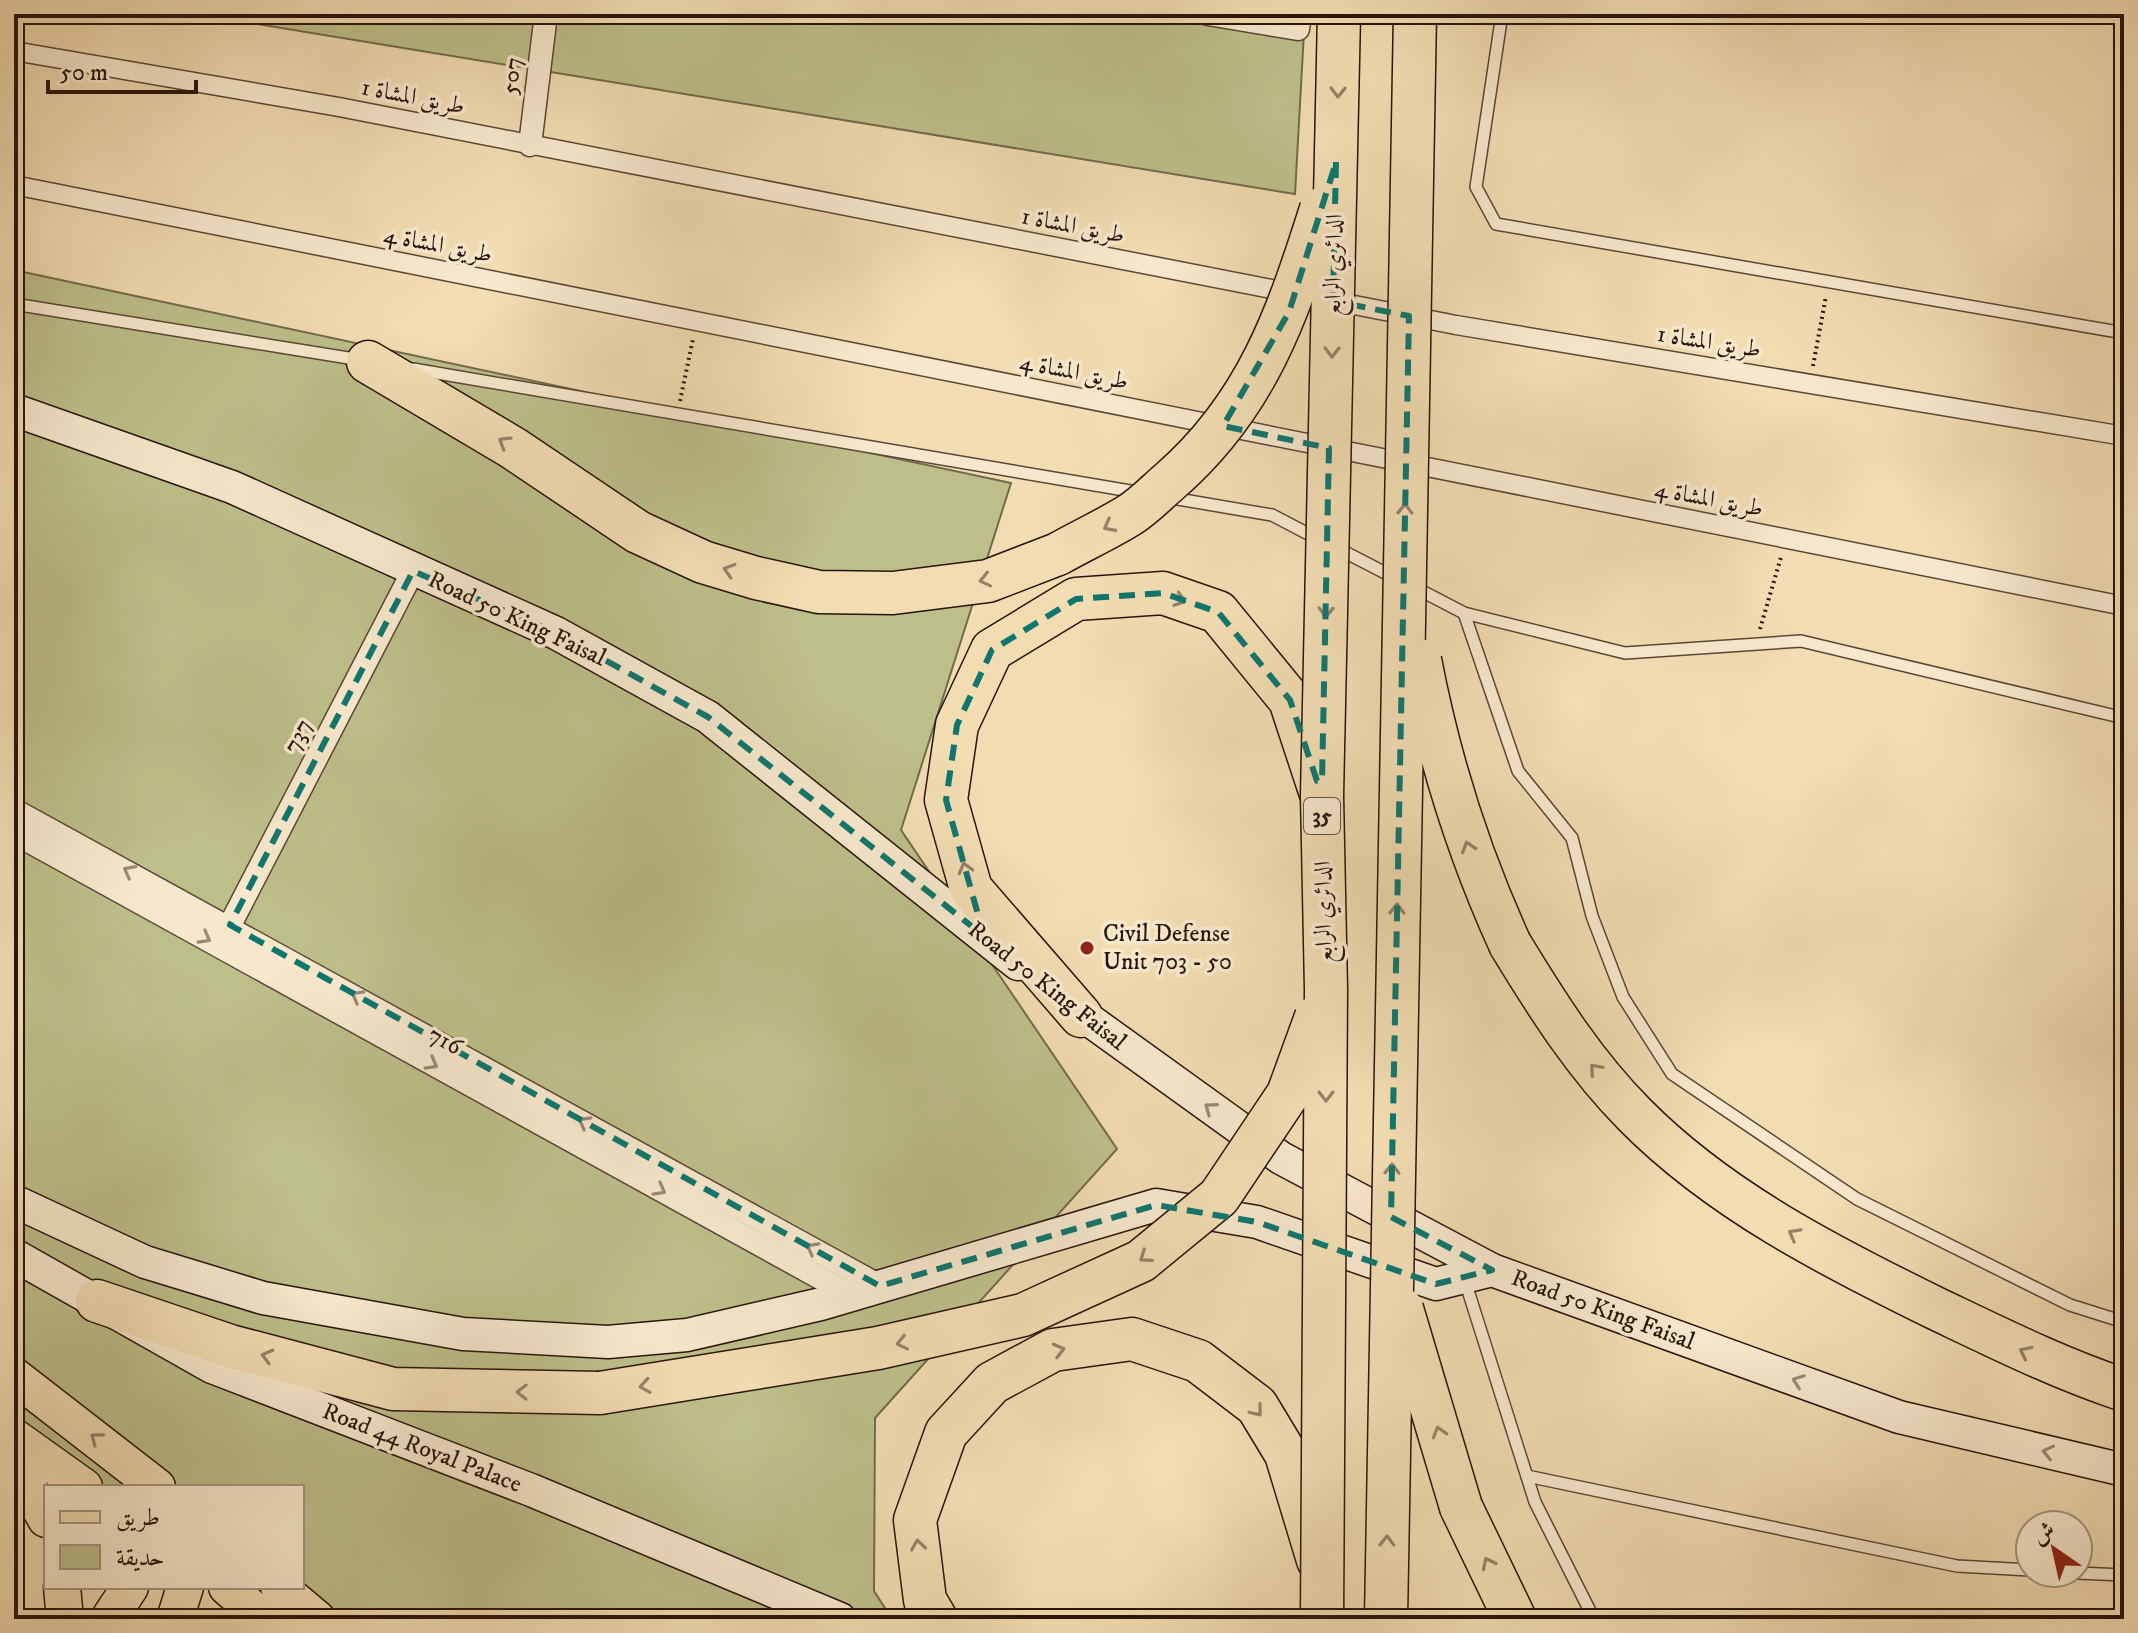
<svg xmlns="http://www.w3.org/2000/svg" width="2138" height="1633" viewBox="0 0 2138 1633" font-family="'IM FELL DW Pica',Amiri,serif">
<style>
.green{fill:#bdbf8a;stroke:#726a4c;stroke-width:2}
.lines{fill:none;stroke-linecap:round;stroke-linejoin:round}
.service-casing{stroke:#5a4636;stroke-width:14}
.pedestrian-casing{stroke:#5a4636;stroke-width:21}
.minor-casing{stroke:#5a4636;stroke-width:25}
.secondary-casing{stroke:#28140d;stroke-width:35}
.primary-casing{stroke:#28140d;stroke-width:39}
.motorway-casing{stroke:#28140d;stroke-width:45}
.path{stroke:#28140d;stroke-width:4;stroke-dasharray:2 4;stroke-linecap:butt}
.service{stroke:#f7e8cd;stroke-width:11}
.pedestrian{stroke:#f7e8cd;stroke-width:18}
.minor{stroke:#f7e8cd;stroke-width:22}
.secondary{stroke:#f7e8cd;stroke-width:32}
.primary{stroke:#f2dcb2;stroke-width:36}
.motorway{stroke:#f2dcb2;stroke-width:42}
.motorway-bridge-casing{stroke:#28140d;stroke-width:45;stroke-linecap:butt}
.motorway-bridge{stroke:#f2dcb2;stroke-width:42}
.oneway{stroke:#978268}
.oneway2{stroke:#9a8977}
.marked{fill:none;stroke:#0f766e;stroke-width:6;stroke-dasharray:16 10;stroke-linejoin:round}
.poi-dot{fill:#8f2418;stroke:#f7e8cd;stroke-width:3}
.labels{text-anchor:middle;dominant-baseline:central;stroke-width:7;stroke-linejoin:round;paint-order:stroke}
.shield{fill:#f7e8cd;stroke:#665447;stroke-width:2}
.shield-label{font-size:22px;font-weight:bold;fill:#28140d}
.street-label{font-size:24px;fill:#28140d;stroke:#f7e8cd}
.poi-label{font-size:24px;fill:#28140d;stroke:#f7e8cd;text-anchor:start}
</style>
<rect width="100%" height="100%" fill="#f2dcb2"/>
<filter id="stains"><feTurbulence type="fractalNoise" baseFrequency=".0025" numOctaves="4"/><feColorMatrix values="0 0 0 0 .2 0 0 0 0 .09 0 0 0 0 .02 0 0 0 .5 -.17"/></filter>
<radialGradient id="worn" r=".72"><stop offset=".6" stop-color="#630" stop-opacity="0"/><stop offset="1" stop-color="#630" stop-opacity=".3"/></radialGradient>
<g class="green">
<path d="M 196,14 L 1305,14 L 1295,194 Z"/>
<path d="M 14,270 L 1011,483 L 901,830 L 1117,1149 L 875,1418 L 874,1591 L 892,1619 L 264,1619 L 214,1587 L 302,1587 L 302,1487 L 58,1487 L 14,1459 Z"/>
</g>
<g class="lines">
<g class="service-casing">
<g id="service">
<path d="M 1502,14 L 1476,187 L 1496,224 L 2124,333"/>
<path d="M 14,304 L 361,360"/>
<path d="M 413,369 L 1142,493"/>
<path d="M 1166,497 L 1272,515 L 1318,539"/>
<path d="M 1337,548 L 1397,579"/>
<path d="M 1412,586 L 1464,613"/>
<path d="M 2124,718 L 1801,641 L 1625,653 L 1464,613 L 1518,771 L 1572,838 L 1592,916 L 1623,997 L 1672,1074 L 1857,1199 L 2070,1305 L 2124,1322"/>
<path d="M 1465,1281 L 1535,1502 L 1594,1619"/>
<path d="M 1527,1476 L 1957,1566 L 2030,1570"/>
<path d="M 2077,1573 L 2124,1575"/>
</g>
</g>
<g class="pedestrian-casing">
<g id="pedestrian">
<path d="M 14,51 L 339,107 L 1292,293"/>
<path d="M 14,185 L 2124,606"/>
<path d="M 1329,300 L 1456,325 L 2124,436"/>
</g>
</g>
<g class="minor-casing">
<g id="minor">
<path d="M 1208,14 L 1298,29 L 1300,14"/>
<path d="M 530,145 L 546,14"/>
<path d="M 14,810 L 880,1286"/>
<path d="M 14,833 L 851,1295"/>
<path d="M 230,925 L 413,571"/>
</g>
</g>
<g class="secondary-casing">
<g id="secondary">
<path d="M 14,410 L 232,487 L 556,633 L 708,717 L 1018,964"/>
<path d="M 1063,1001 L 1281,1158 L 1492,1270 L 1899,1417 L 2124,1470"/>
<path d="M 14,1201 L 145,1262 L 263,1298 L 463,1334 L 608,1342 L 687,1335 L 821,1304 L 1156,1205 L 1257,1222 L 1436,1284 L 1492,1270"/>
<path d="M 14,1255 L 212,1367 L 531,1490 L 840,1619"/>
</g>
</g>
<g class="primary-casing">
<g id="primary">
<path d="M 14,1376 L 157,1487"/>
<path d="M 14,1437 L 84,1487"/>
<path d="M 14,1461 L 46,1519"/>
<path d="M 62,1587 L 65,1619"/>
<path d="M 227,1587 L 264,1619"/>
<path d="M 279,1587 L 317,1619"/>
<path d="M 109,1619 L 130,1587"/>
<path d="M 175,1619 L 185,1587"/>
</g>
</g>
<g class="motorway-casing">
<g id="motorway">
<path d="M 368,362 L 513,448 L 638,532 L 703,562 L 756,578 L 819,592 L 893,593 L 988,581 L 1058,554"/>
<path d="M 1510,944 C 1547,1005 1585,1065 1635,1115 C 1719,1200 1829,1256 1935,1308 C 1998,1338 2058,1368 2124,1390"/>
<path d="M 1081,1016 L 971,889 L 946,800 L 957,725 L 992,650 L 1076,599 L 1163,593 L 1218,612 L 1290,700 L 1320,791"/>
<path d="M 97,1301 L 230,1346 L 393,1389 L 600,1393"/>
<path d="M 1461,1507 L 1515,1619"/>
<path d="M 936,1619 L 925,1600 L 915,1520 L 946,1433 L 992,1383 L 1053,1350 L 1132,1339 L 1198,1361 L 1257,1406 L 1286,1454 L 1318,1560"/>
</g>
</g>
<g class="path">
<path d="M 1813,366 L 1826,296"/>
<path d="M 680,401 L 693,339"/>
<path d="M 1760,629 L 1781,557"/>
</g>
<use href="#service" class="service"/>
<use href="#pedestrian" class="pedestrian"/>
<use href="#minor" class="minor"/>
<use href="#secondary" class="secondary"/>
<use href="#primary" class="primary"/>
<use href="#motorway" class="motorway"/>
<g class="motorway-bridge-casing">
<g id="motorway-bridge">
<path d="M 1058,554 C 1081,541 1105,530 1128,516 C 1143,507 1156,493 1170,481 C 1257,405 1287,316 1321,209"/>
<path d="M 1420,660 C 1439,760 1468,852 1510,944"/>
<path d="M 1402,1309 L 1461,1507"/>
<path d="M 600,1393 L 878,1348 L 1023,1315 L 1141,1261 L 1219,1197 L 1288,1094 L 1316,1017"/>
<path d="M 1322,1619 L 1326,990 L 1322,796 L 1339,14"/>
<path d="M 1386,1619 L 1415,14"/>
</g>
</g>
<use href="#motorway-bridge" class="motorway-bridge"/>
</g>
<defs><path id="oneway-chevron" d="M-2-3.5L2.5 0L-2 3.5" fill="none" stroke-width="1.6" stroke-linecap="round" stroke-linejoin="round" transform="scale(2)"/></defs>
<g class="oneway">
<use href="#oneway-chevron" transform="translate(1338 92) rotate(91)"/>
<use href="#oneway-chevron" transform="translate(1332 352) rotate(91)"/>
<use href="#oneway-chevron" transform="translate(504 442) rotate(-149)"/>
<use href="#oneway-chevron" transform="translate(1405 509) rotate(-89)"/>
<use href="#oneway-chevron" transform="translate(1109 526) rotate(152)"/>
<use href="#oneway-chevron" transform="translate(729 570) rotate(-163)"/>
<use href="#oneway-chevron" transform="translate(985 580) rotate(167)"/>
<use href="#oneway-chevron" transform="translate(1180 600) rotate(19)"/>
<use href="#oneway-chevron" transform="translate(1326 612) rotate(91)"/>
<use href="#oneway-chevron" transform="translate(1468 847) rotate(-108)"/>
<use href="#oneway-chevron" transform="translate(965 868) rotate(-105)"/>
<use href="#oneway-chevron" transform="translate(1397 909) rotate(-89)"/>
<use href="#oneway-chevron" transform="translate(1595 1069) rotate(-131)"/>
<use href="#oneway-chevron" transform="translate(1326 1096) rotate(90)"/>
<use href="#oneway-chevron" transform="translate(1392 1169) rotate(-89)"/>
<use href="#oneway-chevron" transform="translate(1794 1234) rotate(-151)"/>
<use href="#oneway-chevron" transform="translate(1145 1257) rotate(145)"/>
<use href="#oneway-chevron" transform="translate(902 1343) rotate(167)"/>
<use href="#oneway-chevron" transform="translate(1059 1350) rotate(-14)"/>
<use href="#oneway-chevron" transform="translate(2025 1352) rotate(-154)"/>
<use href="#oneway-chevron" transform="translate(267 1356) rotate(-165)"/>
<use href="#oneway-chevron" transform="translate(645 1386) rotate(171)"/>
<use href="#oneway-chevron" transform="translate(522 1392) rotate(-179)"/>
<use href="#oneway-chevron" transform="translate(1257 1411) rotate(51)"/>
<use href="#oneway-chevron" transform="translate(1439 1432) rotate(-106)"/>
<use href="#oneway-chevron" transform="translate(96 1438) rotate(-143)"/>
<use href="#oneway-chevron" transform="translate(1387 1541) rotate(-89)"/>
<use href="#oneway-chevron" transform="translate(918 1545) rotate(-98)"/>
<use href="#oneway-chevron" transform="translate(1488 1563) rotate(-116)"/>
</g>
<g class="oneway2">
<use href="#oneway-chevron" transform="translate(129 871) rotate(-152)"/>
<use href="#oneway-chevron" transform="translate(205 938) rotate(29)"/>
<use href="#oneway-chevron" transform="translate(357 996) rotate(-151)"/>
<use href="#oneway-chevron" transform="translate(432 1064) rotate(29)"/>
<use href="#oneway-chevron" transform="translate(1210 1108) rotate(-144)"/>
<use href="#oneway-chevron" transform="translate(584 1122) rotate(-151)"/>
<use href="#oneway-chevron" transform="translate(660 1190) rotate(29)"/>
<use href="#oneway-chevron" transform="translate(812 1248) rotate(-151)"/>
<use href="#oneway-chevron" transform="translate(1798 1381) rotate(-160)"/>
<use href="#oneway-chevron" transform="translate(2048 1452) rotate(-167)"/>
</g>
<path class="marked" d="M 1336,162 L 1333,301 L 1409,316 L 1391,1217 L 1492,1270 L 1436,1284 L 1257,1222 L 1156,1205 L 880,1286 L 230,925 L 413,571 L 556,633 L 708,717 L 984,936 L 946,800 L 957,725 L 992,650 L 1076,599 L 1163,593 L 1218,612 L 1290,700 L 1317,781 L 1322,781 L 1329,448 L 1223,426 L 1289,312 Z"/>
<circle class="poi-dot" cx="1087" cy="948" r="8"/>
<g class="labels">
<rect class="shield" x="1304" y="798" width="36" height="36" rx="6"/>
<g class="shield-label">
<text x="1322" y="816">35</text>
</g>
<g class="street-label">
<text transform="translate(512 76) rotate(-83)">507</text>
<text transform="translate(413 97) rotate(11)">طريق المشاة 1</text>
<text transform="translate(1073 226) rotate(11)">طريق المشاة 1</text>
<text transform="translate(438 245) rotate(11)">طريق المشاة 4</text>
<text transform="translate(1334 265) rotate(-89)">الدائري الرابع</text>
<text transform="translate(1709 342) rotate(9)">طريق المشاة 1</text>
<text transform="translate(1074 372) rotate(11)">طريق المشاة 4</text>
<text transform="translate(1709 499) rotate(11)">طريق المشاة 4</text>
<text transform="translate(517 619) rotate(25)">Road 50 King Faisal</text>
<text transform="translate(298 736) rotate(-63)">737</text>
<text transform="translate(1324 912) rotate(-91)">الدائري الرابع</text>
<text transform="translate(1047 986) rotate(38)">Road 50 King Faisal</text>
<text transform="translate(445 1041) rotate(29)">716</text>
<text transform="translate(1603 1310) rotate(20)">Road 50 King Faisal</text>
<text transform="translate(422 1448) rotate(21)">Road 44 Royal Palace</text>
</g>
<g class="poi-label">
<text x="1103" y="934">Civil Defense<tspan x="1103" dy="28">Unit 703 - 50</tspan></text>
</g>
</g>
<rect width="2138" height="1633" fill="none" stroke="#f2dcb2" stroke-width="48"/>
<rect x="16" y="16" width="2106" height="1601" fill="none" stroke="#28140d" stroke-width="4"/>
<rect x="24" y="24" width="2090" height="1585" fill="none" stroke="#28140d" stroke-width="2"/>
<rect x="44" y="1485" width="260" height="104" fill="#f7e8cd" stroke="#a49380" stroke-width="2"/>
<rect x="60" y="1511" width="40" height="12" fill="#f2dcb2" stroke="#a49380" stroke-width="2"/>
<text x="116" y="1525" font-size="24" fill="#28140d">طريق</text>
<rect x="60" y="1545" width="40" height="24" fill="#bdbf8a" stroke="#a49380" stroke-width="2"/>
<text x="116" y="1565" font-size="24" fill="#28140d">حديقة</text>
<g transform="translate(2054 1549) rotate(326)"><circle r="38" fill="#f7e8cd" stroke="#a49380" stroke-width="2"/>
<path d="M0-6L14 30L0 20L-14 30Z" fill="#8f2418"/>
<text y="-12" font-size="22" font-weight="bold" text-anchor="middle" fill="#28140d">ش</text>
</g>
<path d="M48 80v12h148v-12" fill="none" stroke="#28140d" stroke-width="4"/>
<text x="60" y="80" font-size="24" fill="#28140d" stroke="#f7e8cd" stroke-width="6" paint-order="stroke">50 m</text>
<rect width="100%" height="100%" filter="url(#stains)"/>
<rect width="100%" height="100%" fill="url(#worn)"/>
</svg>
